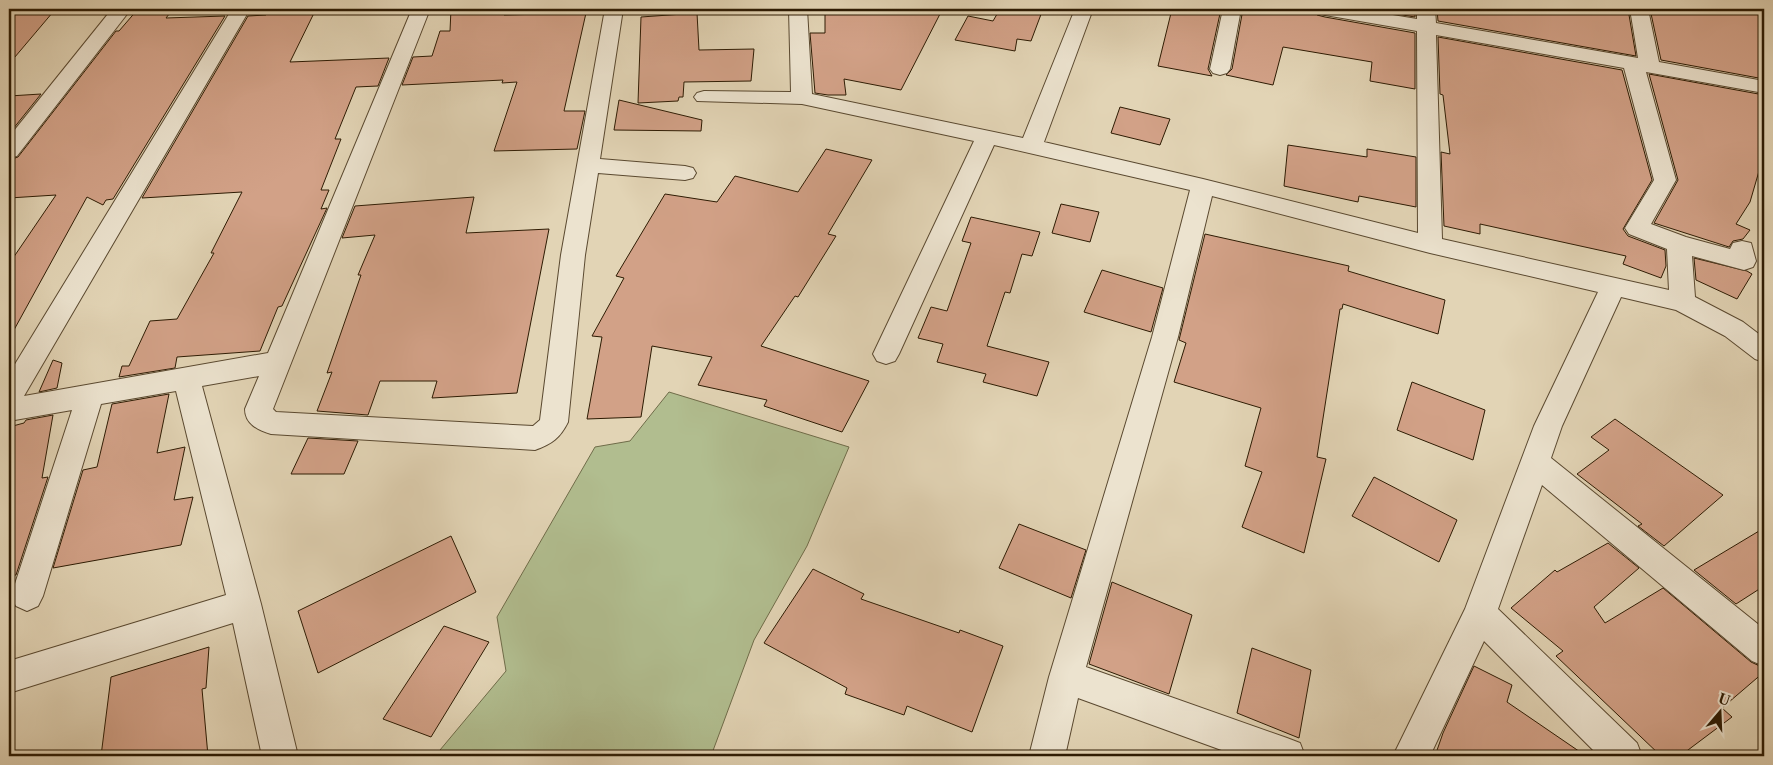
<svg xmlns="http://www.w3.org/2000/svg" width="1773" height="765" viewBox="0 0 1773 765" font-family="'Libre Caslon Text',serif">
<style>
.green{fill:#b1bd8f;stroke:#6f6c49}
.building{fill:#d2a187;stroke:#2d1b03}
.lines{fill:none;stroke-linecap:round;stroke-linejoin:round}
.minor-casing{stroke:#5a4930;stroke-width:2}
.minor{fill:#ece3cf;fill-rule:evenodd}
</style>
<rect width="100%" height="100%" fill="#e2d4b5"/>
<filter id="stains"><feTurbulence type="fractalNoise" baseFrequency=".004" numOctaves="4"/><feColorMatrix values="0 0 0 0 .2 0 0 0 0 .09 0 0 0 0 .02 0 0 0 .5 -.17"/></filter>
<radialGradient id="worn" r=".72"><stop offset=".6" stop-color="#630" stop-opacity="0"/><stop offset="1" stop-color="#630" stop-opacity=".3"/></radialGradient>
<path class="green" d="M 669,392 L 849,447 L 807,546 L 754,640 L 711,756 L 435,756 L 506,671 L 497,617 L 595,447 L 630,441 Z"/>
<g class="building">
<path d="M 138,9 L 173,9 L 166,18 L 225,16 L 113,199 L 106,200 L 103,205 L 87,197 L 9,339 L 9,264 L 56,195 L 9,198 L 9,160 L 18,157 L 116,31 L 119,31 Z"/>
<path d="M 270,9 L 316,9 L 290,62 L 389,58 L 378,86 L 356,87 L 335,139 L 341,139 L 321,190 L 329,190 L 321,209 L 327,208 L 282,306 L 278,307 L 260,351 L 177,357 L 175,368 L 119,377 L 122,366 L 129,366 L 150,321 L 177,319 L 214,253 L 211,253 L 242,192 L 142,198 L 248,16 L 266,15 Z"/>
<path d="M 451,9 L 504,9 L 504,15 L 586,13 L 564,111 L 585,111 L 577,149 L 494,151 L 517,82 L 502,83 L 503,80 L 402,85 L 413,57 L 432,56 L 440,31 L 450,31 Z"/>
<path d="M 825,9 L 914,9 L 940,14 L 901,90 L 844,79 L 846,95 L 828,95 L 815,93 L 810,33 L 825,33 Z"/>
<path d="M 1000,9 L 1043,9 L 1031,41 L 1017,39 L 1015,51 L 955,40 L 968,16 L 993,21 Z"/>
<path d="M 1172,9 L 1221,9 L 1208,69 L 1212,76 L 1158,66 Z"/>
<path d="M 1243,9 L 1283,13 L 1284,9 L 1314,9 L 1317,15 L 1325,17 L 1415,33 L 1415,89 L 1370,81 L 1372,62 L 1283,47 L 1273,85 L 1226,75 L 1232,69 Z"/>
<path d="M 1366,9 L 1415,9 L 1415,17 Z"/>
<path d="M 1437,9 L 1628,9 L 1636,56 L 1438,21 Z"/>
<path d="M 1650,9 L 1753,9 L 1764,11 L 1764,79 L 1661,60 Z"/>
<path d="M 53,12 L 9,64 L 9,14 Z"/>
<path d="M 697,13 L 699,50 L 754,49 L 751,81 L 684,82 L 683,97 L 679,97 L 678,101 L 638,103 L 641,17 Z"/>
<path d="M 1438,37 L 1622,70 L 1652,180 L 1623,229 L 1628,236 L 1665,250 L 1666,266 L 1661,278 L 1623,264 L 1626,256 L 1480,224 L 1480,234 L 1444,226 L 1441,152 L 1450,154 L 1443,95 L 1440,94 Z"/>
<path d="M 1649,74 L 1764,95 L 1764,154 L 1750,202 L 1736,224 L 1750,230 L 1743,239 L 1733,241 L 1729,247 L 1654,223 L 1678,180 Z"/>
<path d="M 41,94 L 9,134 L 9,96 Z"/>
<path d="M 619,100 L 702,120 L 701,131 L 614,130 Z"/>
<path d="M 1120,107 L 1170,119 L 1160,145 L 1111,133 Z"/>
<path d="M 1288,145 L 1367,157 L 1367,149 L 1416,157 L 1416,207 L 1359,196 L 1358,202 L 1284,186 Z"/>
<path d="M 826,149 L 872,160 L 828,234 L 836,236 L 798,297 L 795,296 L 761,346 L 869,381 L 842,432 L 764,406 L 767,400 L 698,385 L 712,357 L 652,346 L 641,417 L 587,419 L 602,337 L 592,336 L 624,278 L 616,276 L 665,194 L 717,202 L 735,176 L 798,192 Z"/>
<path d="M 474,197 L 466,233 L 549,229 L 517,393 L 432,398 L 437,381 L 380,381 L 368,415 L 317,411 L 332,372 L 327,373 L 361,275 L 358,275 L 375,235 L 342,238 L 355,206 Z"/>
<path d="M 1061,204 L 1099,212 L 1090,242 L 1052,233 Z"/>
<path d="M 971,217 L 1040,232 L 1032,256 L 1022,254 L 1010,293 L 1005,292 L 987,346 L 1049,362 L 1037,396 L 983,382 L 986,374 L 937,362 L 943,344 L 918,338 L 931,307 L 947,311 L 971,243 L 962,241 Z"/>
<path d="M 1205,234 L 1349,266 L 1348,271 L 1445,300 L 1438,334 L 1343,304 L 1342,309 L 1340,309 L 1317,457 L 1326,459 L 1304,553 L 1242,527 L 1262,472 L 1245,466 L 1261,408 L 1174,382 L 1186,343 L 1179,340 Z"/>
<path d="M 1694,258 L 1747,271 L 1752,274 L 1737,299 L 1696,280 Z"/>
<path d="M 1102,270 L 1163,288 L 1151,332 L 1084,312 Z"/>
<path d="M 53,360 L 62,363 L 57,388 L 39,392 Z"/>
<path d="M 1412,382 L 1485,410 L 1473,460 L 1397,430 Z"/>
<path d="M 169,394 L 157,453 L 185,447 L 174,500 L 193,497 L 181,545 L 53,568 L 83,470 L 97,467 L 112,404 Z"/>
<path d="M 53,415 L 42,478 L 48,477 L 16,575 L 9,576 L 9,427 L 24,423 L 26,420 Z"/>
<path d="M 1615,419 L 1723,495 L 1664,546 L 1638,526 L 1642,524 L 1577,474 L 1609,450 L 1591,437 Z"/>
<path d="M 308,438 L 358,441 L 344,474 L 291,474 Z"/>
<path d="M 1374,477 L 1457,520 L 1439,562 L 1352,516 Z"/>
<path d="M 1019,524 L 1086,550 L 1071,598 L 999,568 Z"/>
<path d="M 1764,528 L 1764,586 L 1736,604 L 1694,570 Z"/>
<path d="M 451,536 L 476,592 L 318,673 L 298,611 Z"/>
<path d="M 1608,543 L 1639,568 L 1594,607 L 1605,623 L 1663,588 L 1751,662 L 1764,668 L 1764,672 L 1722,708 L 1732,717 L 1680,756 L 1661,756 L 1556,656 L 1563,651 L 1511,608 L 1555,570 L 1557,572 Z"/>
<path d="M 813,569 L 864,594 L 861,599 L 959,633 L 960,630 L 1003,646 L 972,732 L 907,706 L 904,715 L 845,694 L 847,688 L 764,643 Z"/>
<path d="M 1112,582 L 1192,615 L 1169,694 L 1089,664 Z"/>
<path d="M 444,626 L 489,642 L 431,737 L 383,719 Z"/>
<path d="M 209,647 L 206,688 L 202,689 L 208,756 L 101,756 L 111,677 Z"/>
<path d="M 1252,648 L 1311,670 L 1299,738 L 1237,713 Z"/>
<path d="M 1474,666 L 1512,685 L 1507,702 L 1586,756 L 1435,756 L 1443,733 Z"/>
</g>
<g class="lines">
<g class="minor-casing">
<g id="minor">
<path d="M 112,9 L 131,9 L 17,156 L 9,158 L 9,137 Z"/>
<path d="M 232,9 L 250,9 L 24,396 L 268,353 L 412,9 L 430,9 L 273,409 L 276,412 L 533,426 L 540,420 L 561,255 L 605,9 L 623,9 L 600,159 L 685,166 L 693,168 L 696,173 L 693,178 L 685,180 L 598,173 L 585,255 L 568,422 C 560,438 552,444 535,450 L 271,434 C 258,430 245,424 245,409 L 259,376 L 202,386 L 261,604 L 298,756 L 262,756 L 233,623 L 9,693 L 9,661 L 226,595 L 176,391 L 101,404 L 43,596 L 38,606 L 27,611 L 16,606 L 11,596 L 72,410 L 9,421 L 9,374 Z"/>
<path d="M 789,9 L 807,9 L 812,94 L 1023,138 L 1075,9 L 1093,9 L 1044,142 L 1203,179 L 1418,233 L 1417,31 L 1325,15 L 1318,13 L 1316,9 L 1356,9 L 1417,19 L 1417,9 L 1435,9 L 1436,23 L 1638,58 L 1630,9 L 1648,9 L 1659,62 L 1764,81 L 1764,93 L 1646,72 L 1676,180 L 1651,224 L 1686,237 L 1730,249 L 1733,243 L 1742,241 L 1751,243 L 1756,261 L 1753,267 L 1744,270 L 1692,256 L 1695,297 L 1743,322 L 1764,338 L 1764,362 L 1755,359 L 1725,336 L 1676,310 L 1621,297 L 1562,426 L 1551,458 L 1764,629 L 1764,666 L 1752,661 L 1542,485 L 1498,609 L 1637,743 L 1642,756 L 1599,756 L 1484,641 L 1430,756 L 1393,756 L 1465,609 L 1534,426 L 1598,292 L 1430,253 L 1212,196 L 1178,337 L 1086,667 L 1287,738 L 1300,743 L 1305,756 L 1238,756 L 1078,698 L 1065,756 L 1029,756 L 1049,677 L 1152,337 L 1190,190 L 994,145 L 899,354 L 895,361 L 886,364 L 877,361 L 873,354 L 974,141 L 802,104 L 697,101 L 694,97 L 697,93 L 704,91 L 791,92 ZM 1436,35 L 1624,68 L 1654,180 L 1625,228 L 1629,234 L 1667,249 L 1669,290 L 1442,239 Z"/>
<path d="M 1223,9 L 1241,9 L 1230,69 L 1227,73 L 1220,75 L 1213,73 L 1210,69 Z"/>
</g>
</g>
<use href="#minor" class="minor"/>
</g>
<rect width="1773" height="765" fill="none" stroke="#e2d4b5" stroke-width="30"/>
<rect x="10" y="10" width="1753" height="745" fill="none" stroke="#2d1b03" stroke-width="2.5"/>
<rect x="15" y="15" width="1743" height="735" fill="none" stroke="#2d1b03"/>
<g transform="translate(1720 712) rotate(19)" stroke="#ece3cf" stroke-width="4" paint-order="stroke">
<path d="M0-4L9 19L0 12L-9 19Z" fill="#2d1b03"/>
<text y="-8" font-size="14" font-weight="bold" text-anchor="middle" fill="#2d1b03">U</text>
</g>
<rect width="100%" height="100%" filter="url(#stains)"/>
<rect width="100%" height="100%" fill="url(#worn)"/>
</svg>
